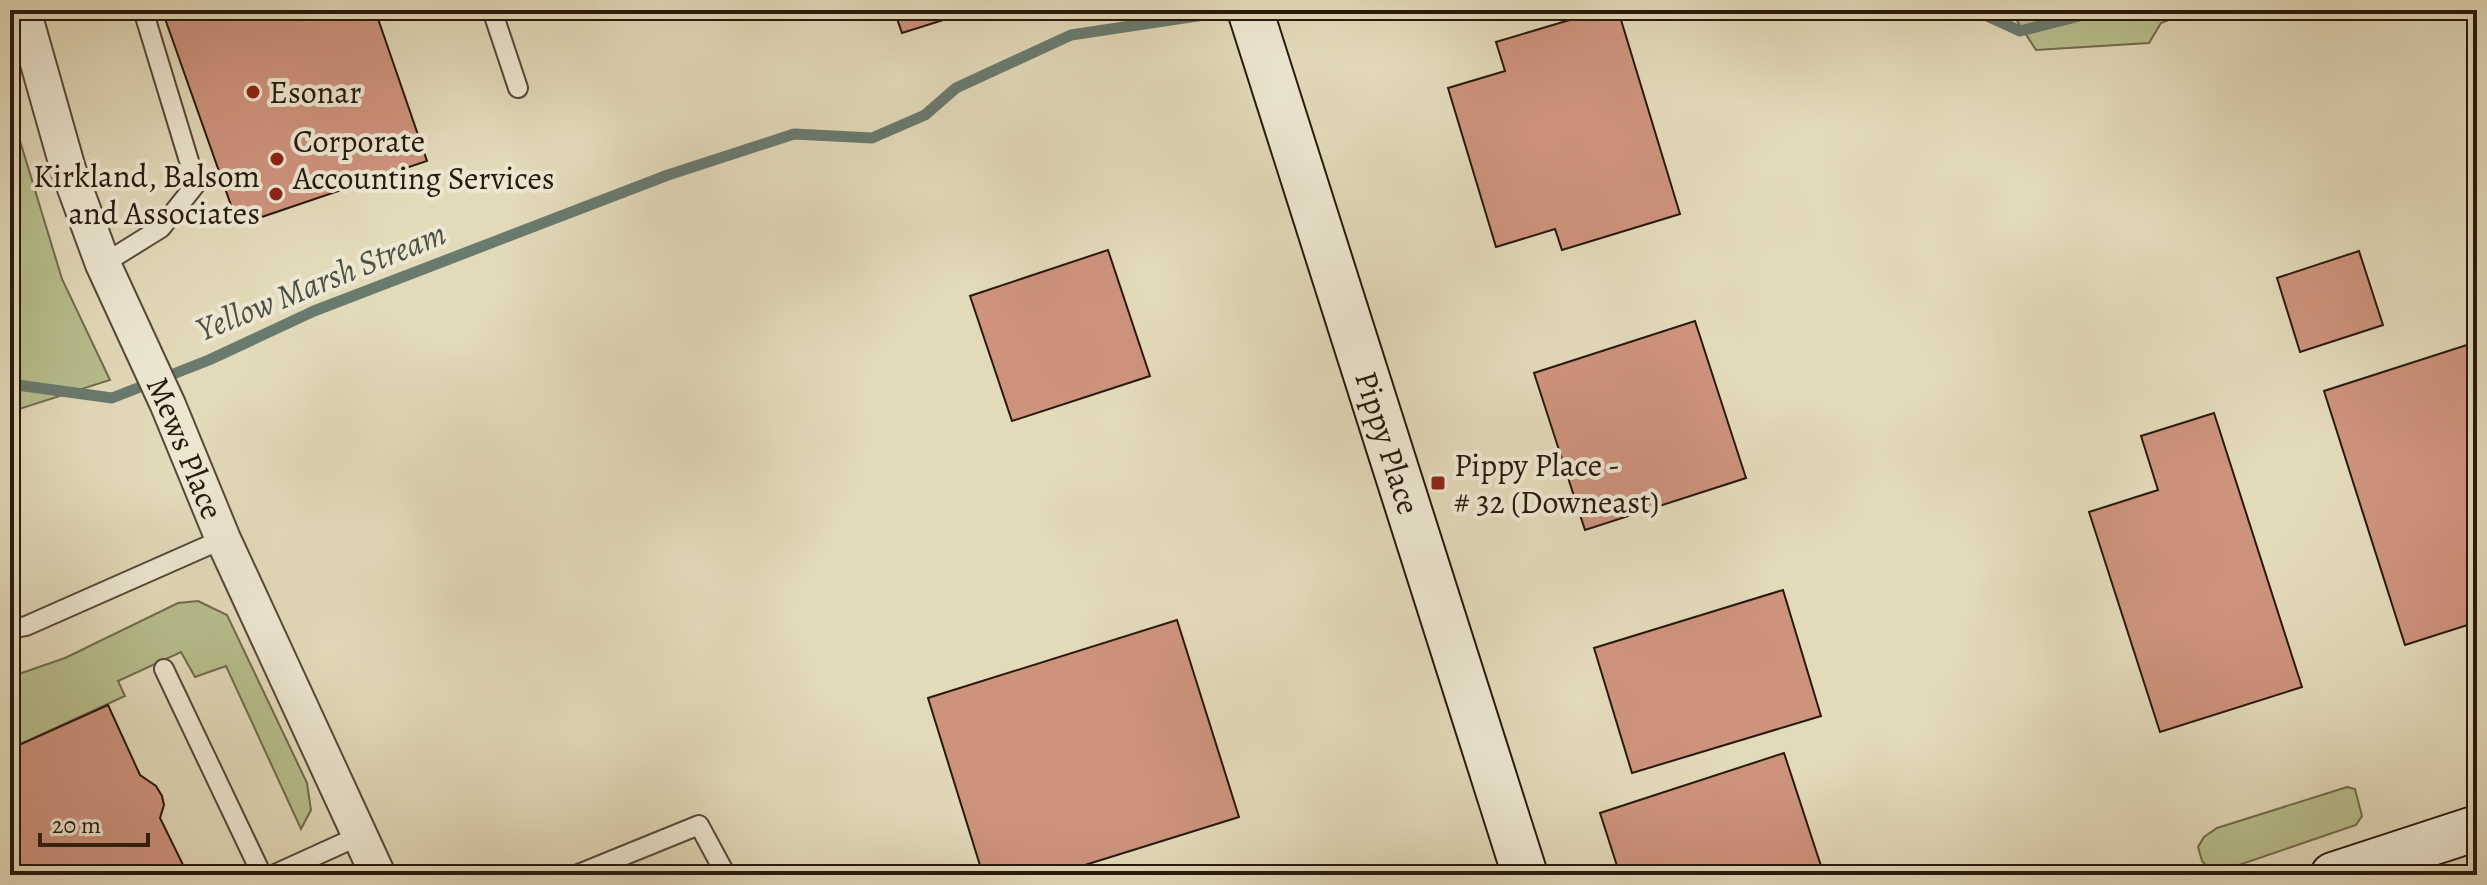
<svg xmlns="http://www.w3.org/2000/svg" width="2487" height="885" viewBox="0 0 2487 885" font-family="Alegreya,serif">
<style>
.green{fill:#b8be8d;stroke:#706c4d;stroke-width:2}
.lines{fill:none;stroke-linecap:round;stroke-linejoin:round}
.stream{stroke:#697a6f;stroke-width:11}
.building{fill:#ce937d;stroke:#28190d;stroke-width:2}
.lane-casing{stroke:#574938;stroke-width:22}
.street-casing{stroke:#574938;stroke-width:38}
.secondary-casing{stroke:#28190d;stroke-width:48}
.lane{stroke:#ede7d2;stroke-width:18}
.street{stroke:#ede7d2;stroke-width:34}
.secondary{stroke:#ede7d2;stroke-width:44}
.poi-dot{fill:#8f2418;stroke:#ede7d2;stroke-width:3}
.labels{text-anchor:middle;dominant-baseline:central;stroke-width:8;stroke-linejoin:round;paint-order:stroke}
.poi-label{font-size:32px;fill:#28190d;stroke:#ede7d2;text-anchor:start}
.street-label{font-size:32px;fill:#28190d;stroke:#ede7d2}
.water-label{font-size:34px;font-style:italic;fill:#4e5146;stroke:#ede7d2}
</style>
<rect width="100%" height="100%" fill="#e3daba"/>
<filter id="stains"><feTurbulence type="fractalNoise" baseFrequency=".0025" numOctaves="4"/><feColorMatrix values="0 0 0 0 .2 0 0 0 0 .09 0 0 0 0 .02 0 0 0 .5 -.17"/></filter>
<radialGradient id="worn" r=".72"><stop offset=".6" stop-color="#630" stop-opacity="0"/><stop offset="1" stop-color="#630" stop-opacity=".3"/></radialGradient>
<g class="green">
<path d="M 2010,10 L 2194,10 L 2161,23 L 2149,43 L 2036,50 Z"/>
<path d="M 10,108 L 62,279 L 110,380 L 10,412 Z"/>
<path d="M 198,601 L 227,615 L 307,783 L 311,810 L 301,829 L 226,666 L 195,677 L 181,652 L 118,681 L 125,696 L 10,749 L 10,677 L 65,658 L 178,603 Z"/>
<path d="M 2347,787 L 2355,789 L 2362,816 L 2356,825 L 2227,869 L 2212,871 L 2202,861 L 2198,847 L 2204,837 L 2217,828 Z"/>
</g>
<g class="lines">
<g class="stream">
<path d="M 1974,10 L 2020,31 L 2103,10"/>
<path d="M 10,384 L 112,398 L 209,360 L 314,311 L 668,175 L 794,134 L 872,138 L 925,115 L 956,88 L 1071,35 L 1237,10"/>
</g>
</g>
<g class="building">
<path d="M 162,10 L 375,10 L 427,161 L 238,225 Z"/>
<path d="M 894,10 L 975,10 L 902,33 Z"/>
<path d="M 1603,10 L 1618,10 L 1680,214 L 1562,250 L 1555,229 L 1496,247 L 1448,88 L 1505,71 L 1496,42 Z"/>
<path d="M 1108,250 L 1150,376 L 1012,421 L 970,296 Z"/>
<path d="M 2359,251 L 2383,325 L 2300,352 L 2277,278 Z"/>
<path d="M 1695,321 L 1746,478 L 1585,530 L 1534,373 Z"/>
<path d="M 2473,343 L 2477,354 L 2477,622 L 2405,645 L 2324,391 Z"/>
<path d="M 2214,413 L 2302,687 L 2160,732 L 2089,512 L 2158,490 L 2141,436 Z"/>
<path d="M 1783,590 L 1821,716 L 1632,773 L 1594,648 Z"/>
<path d="M 1177,620 L 1239,817 L 1053,875 L 983,875 L 928,698 Z"/>
<path d="M 108,705 L 140,775 L 156,786 L 162,796 L 164,805 L 160,818 L 188,875 L 10,875 L 10,749 Z"/>
<path d="M 1784,753 L 1824,875 L 1620,875 L 1600,813 Z"/>
</g>
<g class="lines">
<g class="lane-casing">
<g id="lane">
<path d="M 492,10 L 518,88"/>
<path d="M 103,264 L 161,228 L 196,184 L 143,10"/>
<path d="M 10,629 L 26,626 L 223,539"/>
<path d="M 164,669 L 262,875"/>
<path d="M 273,875 L 361,835"/>
<path d="M 576,875 L 699,825 L 726,875"/>
</g>
</g>
<g class="street-casing">
<g id="street">
<path id="s1" d="M 23,10 L 68,169 L 103,264 L 168,405 L 223,539 L 378,875"/>
</g>
</g>
<g class="secondary-casing">
<g id="secondary">
<path id="s2" d="M 1250,10 L 1525,875"/>
<path d="M 2333,875 L 2477,828"/>
</g>
</g>
<use href="#lane" class="lane"/>
<use href="#street" class="street"/>
<use href="#secondary" class="secondary"/>
</g>
<g class="poi-dot">
<circle cx="253" cy="92" r="8"/>
<circle cx="277" cy="159" r="8"/>
<circle cx="276" cy="194" r="8"/>
<rect x="1430" y="475" width="16" height="16" rx="4"/>
</g>
<g class="labels">
<g class="poi-label">
<text x="269" y="92">Esonar</text>
<text x="293" y="141">Corporate<tspan x="293" dy="37">Accounting Services</tspan></text>
<text x="260" y="176" text-anchor="end">Kirkland, Balsom<tspan x="260" dy="37">and Associates</tspan></text>
<text x="1454" y="465">Pippy Place -<tspan x="1454" dy="37"># 32 (Downeast)</tspan></text>
</g>
<g class="street-label">
<text stroke="none"><textPath href="#s2" startOffset="454">Pippy Place</textPath></text>
<text stroke="none"><textPath href="#s1" startOffset="468">Mews Place</textPath></text>
</g>
<g class="water-label">
<text transform="translate(321 281) rotate(-22)">Yellow Marsh Stream</text>
</g>
</g>
<rect width="2487" height="885" fill="none" stroke="#e3daba" stroke-width="40"/>
<rect x="12" y="12" width="2463" height="861" fill="none" stroke="#28190d" stroke-width="4"/>
<rect x="20" y="20" width="2447" height="845" fill="none" stroke="#28190d" stroke-width="2"/>
<path d="M40 833v12h108v-12" fill="none" stroke="#28190d" stroke-width="4"/>
<text x="52" y="833" font-size="24" fill="#28190d" stroke="#ede7d2" stroke-width="6" paint-order="stroke">20 m</text>
<rect width="100%" height="100%" filter="url(#stains)"/>
<rect width="100%" height="100%" fill="url(#worn)"/>
</svg>
